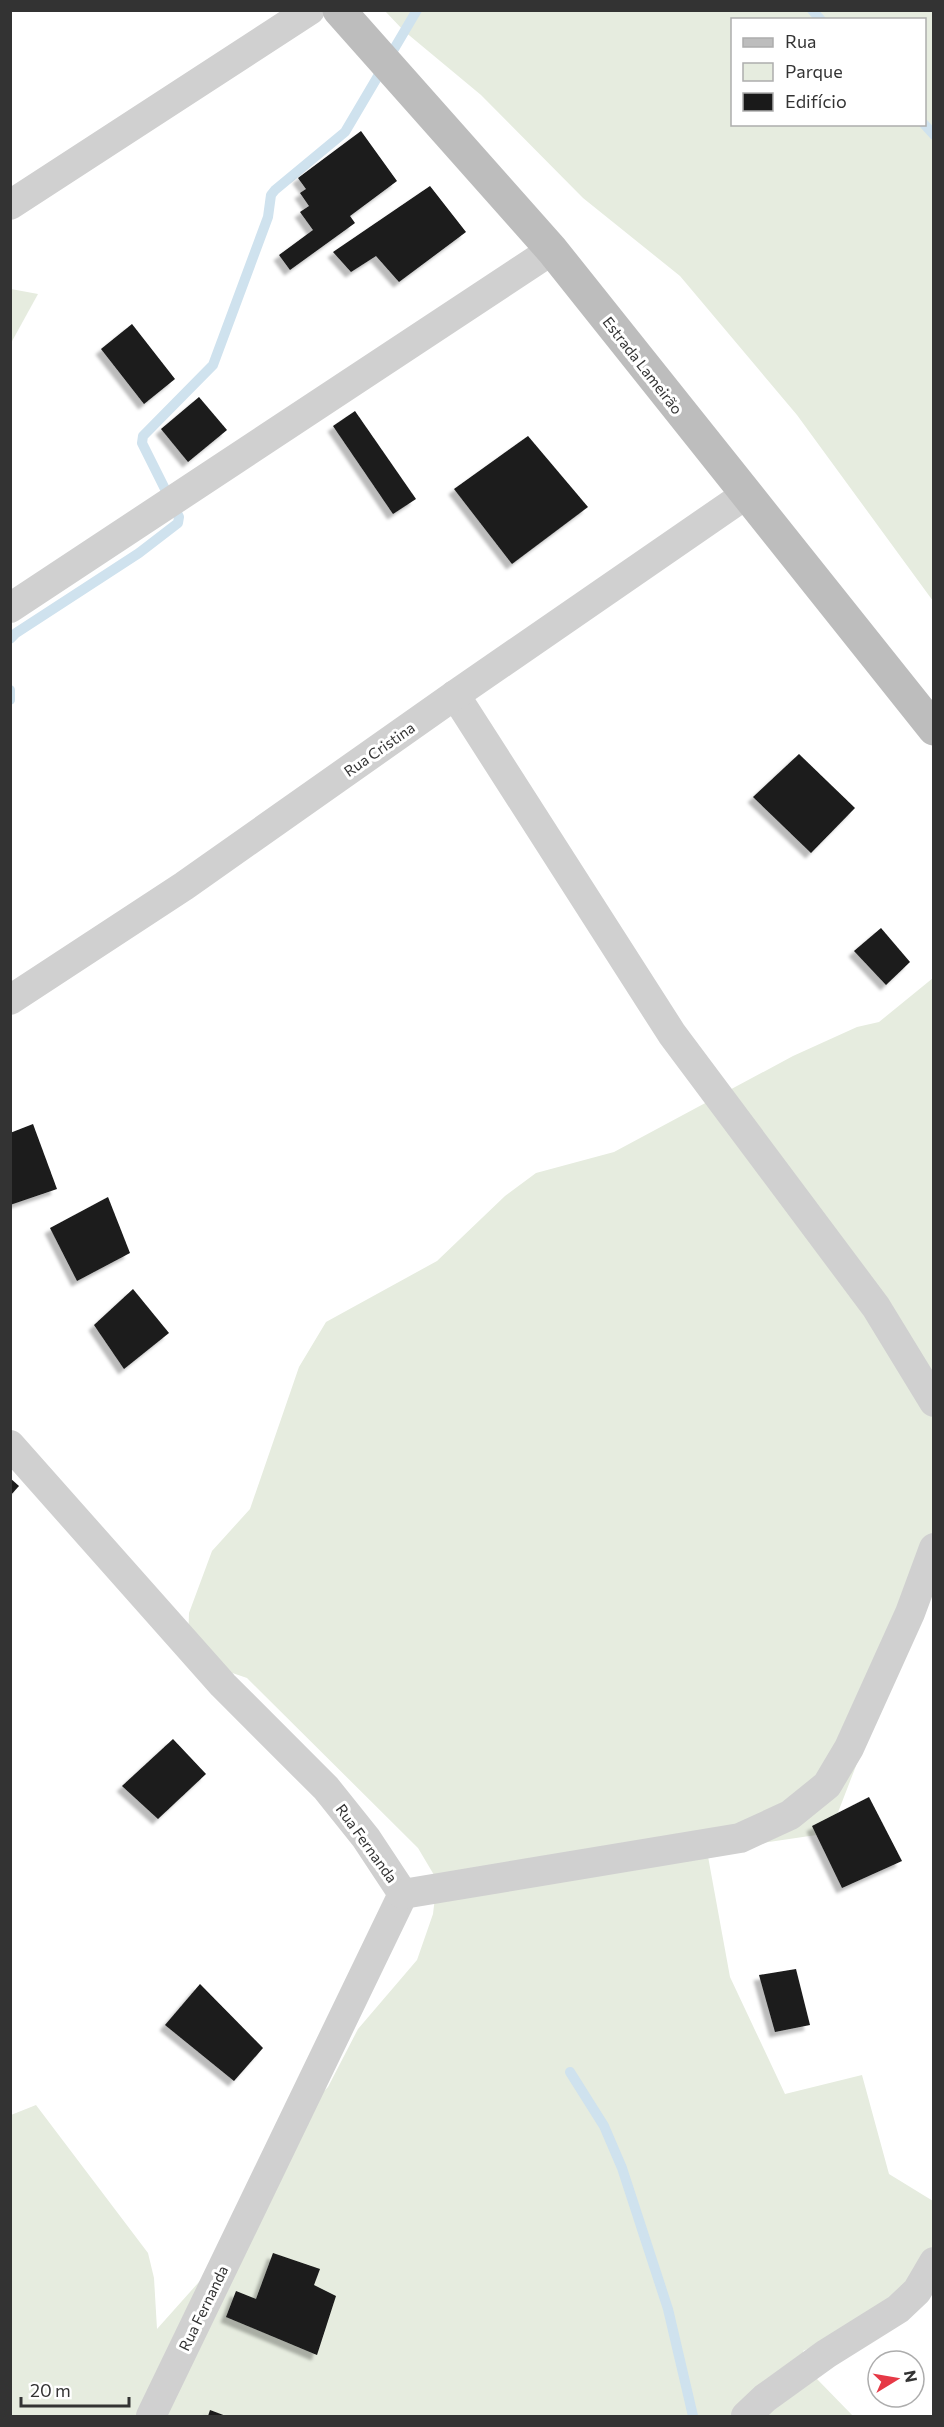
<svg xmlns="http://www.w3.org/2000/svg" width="944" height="2427" viewBox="0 0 944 2427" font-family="Commissioner,sans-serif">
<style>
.green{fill:#e6ecdf;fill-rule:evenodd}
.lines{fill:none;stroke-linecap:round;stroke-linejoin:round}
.stream{stroke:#cfe2ee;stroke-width:10}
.building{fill:#1a1a1a;filter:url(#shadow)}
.street{stroke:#d0d0d0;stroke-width:30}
.secondary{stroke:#bdbdbd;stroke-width:33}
.labels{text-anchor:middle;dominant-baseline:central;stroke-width:6;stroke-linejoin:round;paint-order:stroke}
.street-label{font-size:15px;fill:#333;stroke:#fff}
</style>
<defs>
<filter id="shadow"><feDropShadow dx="-5.5" dy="5.5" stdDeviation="1.5" flood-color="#0004"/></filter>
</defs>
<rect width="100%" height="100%" fill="#fff"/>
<g class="green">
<path d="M 385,11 L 933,11 L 933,601 L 797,415 L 680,276 L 583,198 L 481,95 L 404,31 ZM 732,20 L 924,20 L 924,124 L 732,124 Z"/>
<path d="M 11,289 L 38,294 L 11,343 L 10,289 Z"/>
<path d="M 933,978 L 933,1567 L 830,1833 L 707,1851 L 730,1977 L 785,2094 L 862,2075 L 889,2174 L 933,2201 L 933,2271 L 915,2301 L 803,2351 L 817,2379 L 853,2416 L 11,2416 L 11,2115 L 36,2105 L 148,2253 L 154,2278 L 157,2329 L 215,2264 L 289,2128 L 328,2087 L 358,2029 L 417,1960 L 433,1914 L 437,1880 L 418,1848 L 247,1678 L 203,1663 L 188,1643 L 189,1613 L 212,1551 L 250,1509 L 299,1367 L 326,1322 L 437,1261 L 505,1196 L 536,1173 L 614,1152 L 793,1056 L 857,1027 L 879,1022 Z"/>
</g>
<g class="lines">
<g class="stream">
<path d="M 812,10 L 821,20"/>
<path d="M 924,124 L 934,135"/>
<path d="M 10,639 L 16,633 L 139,553 L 178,523 L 179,517 L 142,443 L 143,436 L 213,365 L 268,217 L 271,195 L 275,190 L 345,132 L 417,10"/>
<path d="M 10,690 L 10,700"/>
<path d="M 570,2072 L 604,2126 L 622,2168 L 668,2309 L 693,2416"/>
</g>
</g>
<g class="building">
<path d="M 361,131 L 397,181 L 350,216 L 355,223 L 290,270 L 279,255 L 313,230 L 300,212 L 309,206 L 300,193 L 306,189 L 298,178 Z"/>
<path d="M 430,186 L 466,232 L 399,282 L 376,256 L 351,272 L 333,252 Z"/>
<path d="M 132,324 L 175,379 L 144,404 L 101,349 Z"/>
<path d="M 199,397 L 227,430 L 188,462 L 161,429 Z"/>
<path d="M 355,411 L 416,499 L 393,514 L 333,426 Z"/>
<path d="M 528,436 L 588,507 L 512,564 L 454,489 Z"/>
<path d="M 799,754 L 855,808 L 811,853 L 753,797 Z"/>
<path d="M 881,928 L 910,962 L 886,985 L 854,951 Z"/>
<path d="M 33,1124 L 57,1189 L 10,1205 L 10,1133 Z"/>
<path d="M 108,1197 L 130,1253 L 77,1281 L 50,1228 Z"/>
<path d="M 133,1289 L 169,1333 L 124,1369 L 94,1325 Z"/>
<path d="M 10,1478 L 19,1486 L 10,1496 Z"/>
<path d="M 173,1739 L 206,1774 L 158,1819 L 122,1786 Z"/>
<path d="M 869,1797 L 902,1861 L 842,1888 L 812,1826 Z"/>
<path d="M 796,1969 L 810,2025 L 775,2032 L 759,1975 Z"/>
<path d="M 200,1984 L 263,2048 L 234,2081 L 165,2025 Z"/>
<path d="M 273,2253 L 320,2269 L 314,2285 L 336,2296 L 317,2355 L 226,2317 L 236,2291 L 256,2299 Z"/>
<path d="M 210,2410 L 226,2416 L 208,2416 Z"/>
</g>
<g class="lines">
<g class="street">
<path d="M 10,205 L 310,10"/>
<path d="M 10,608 L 552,250"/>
<path d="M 455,695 L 672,1034 L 876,1307 L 934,1402"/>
<path d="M 10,1000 L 184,886 L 455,695 L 745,495"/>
<path d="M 10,1445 L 223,1685 L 326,1788 L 366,1838 L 403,1894 L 151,2416"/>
<path d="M 403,1894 L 740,1838 L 790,1815 L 827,1785 L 849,1748 L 910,1613 L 934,1548"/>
<path d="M 746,2416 L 765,2398 L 826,2354 L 898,2309 L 917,2291 L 934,2262"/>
</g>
<path class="secondary" d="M 339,10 L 552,250 L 934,729"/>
</g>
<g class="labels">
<g class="street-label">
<text transform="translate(643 365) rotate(52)">Estrada Lameirão</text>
<text transform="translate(379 749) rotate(-35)">Rua Cristina</text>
<text transform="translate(367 1843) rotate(54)">Rua Fernanda</text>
<text transform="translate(203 2308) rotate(-64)">Rua Fernanda</text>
</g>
</g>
<rect width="944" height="2427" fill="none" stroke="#333333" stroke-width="24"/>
<rect x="731" y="18" width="195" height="108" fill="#ffffff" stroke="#adadad" stroke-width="1.5"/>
<rect x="743" y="38" width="30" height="9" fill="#bdbdbd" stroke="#adadad" stroke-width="1.5"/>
<text x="785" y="48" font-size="18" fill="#333333">Rua</text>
<rect x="743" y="63" width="30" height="18" fill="#e6ecdf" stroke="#adadad" stroke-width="1.5"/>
<text x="785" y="78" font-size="18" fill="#333333">Parque</text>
<rect x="743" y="93" width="30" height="18" fill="#1a1a1a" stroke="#adadad" stroke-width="1.5"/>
<text x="785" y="108" font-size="18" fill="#333333">Edifício</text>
<g transform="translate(896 2379) rotate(79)"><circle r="28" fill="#ffffff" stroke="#adadad" stroke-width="1.5"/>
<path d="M0-4.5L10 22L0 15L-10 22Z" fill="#e63946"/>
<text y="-9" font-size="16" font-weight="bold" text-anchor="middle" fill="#333333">N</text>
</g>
<path d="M21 2397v9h108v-9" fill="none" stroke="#333333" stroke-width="3"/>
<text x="30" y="2397" font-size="18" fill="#333333" stroke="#ffffff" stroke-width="4.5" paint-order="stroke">20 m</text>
</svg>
